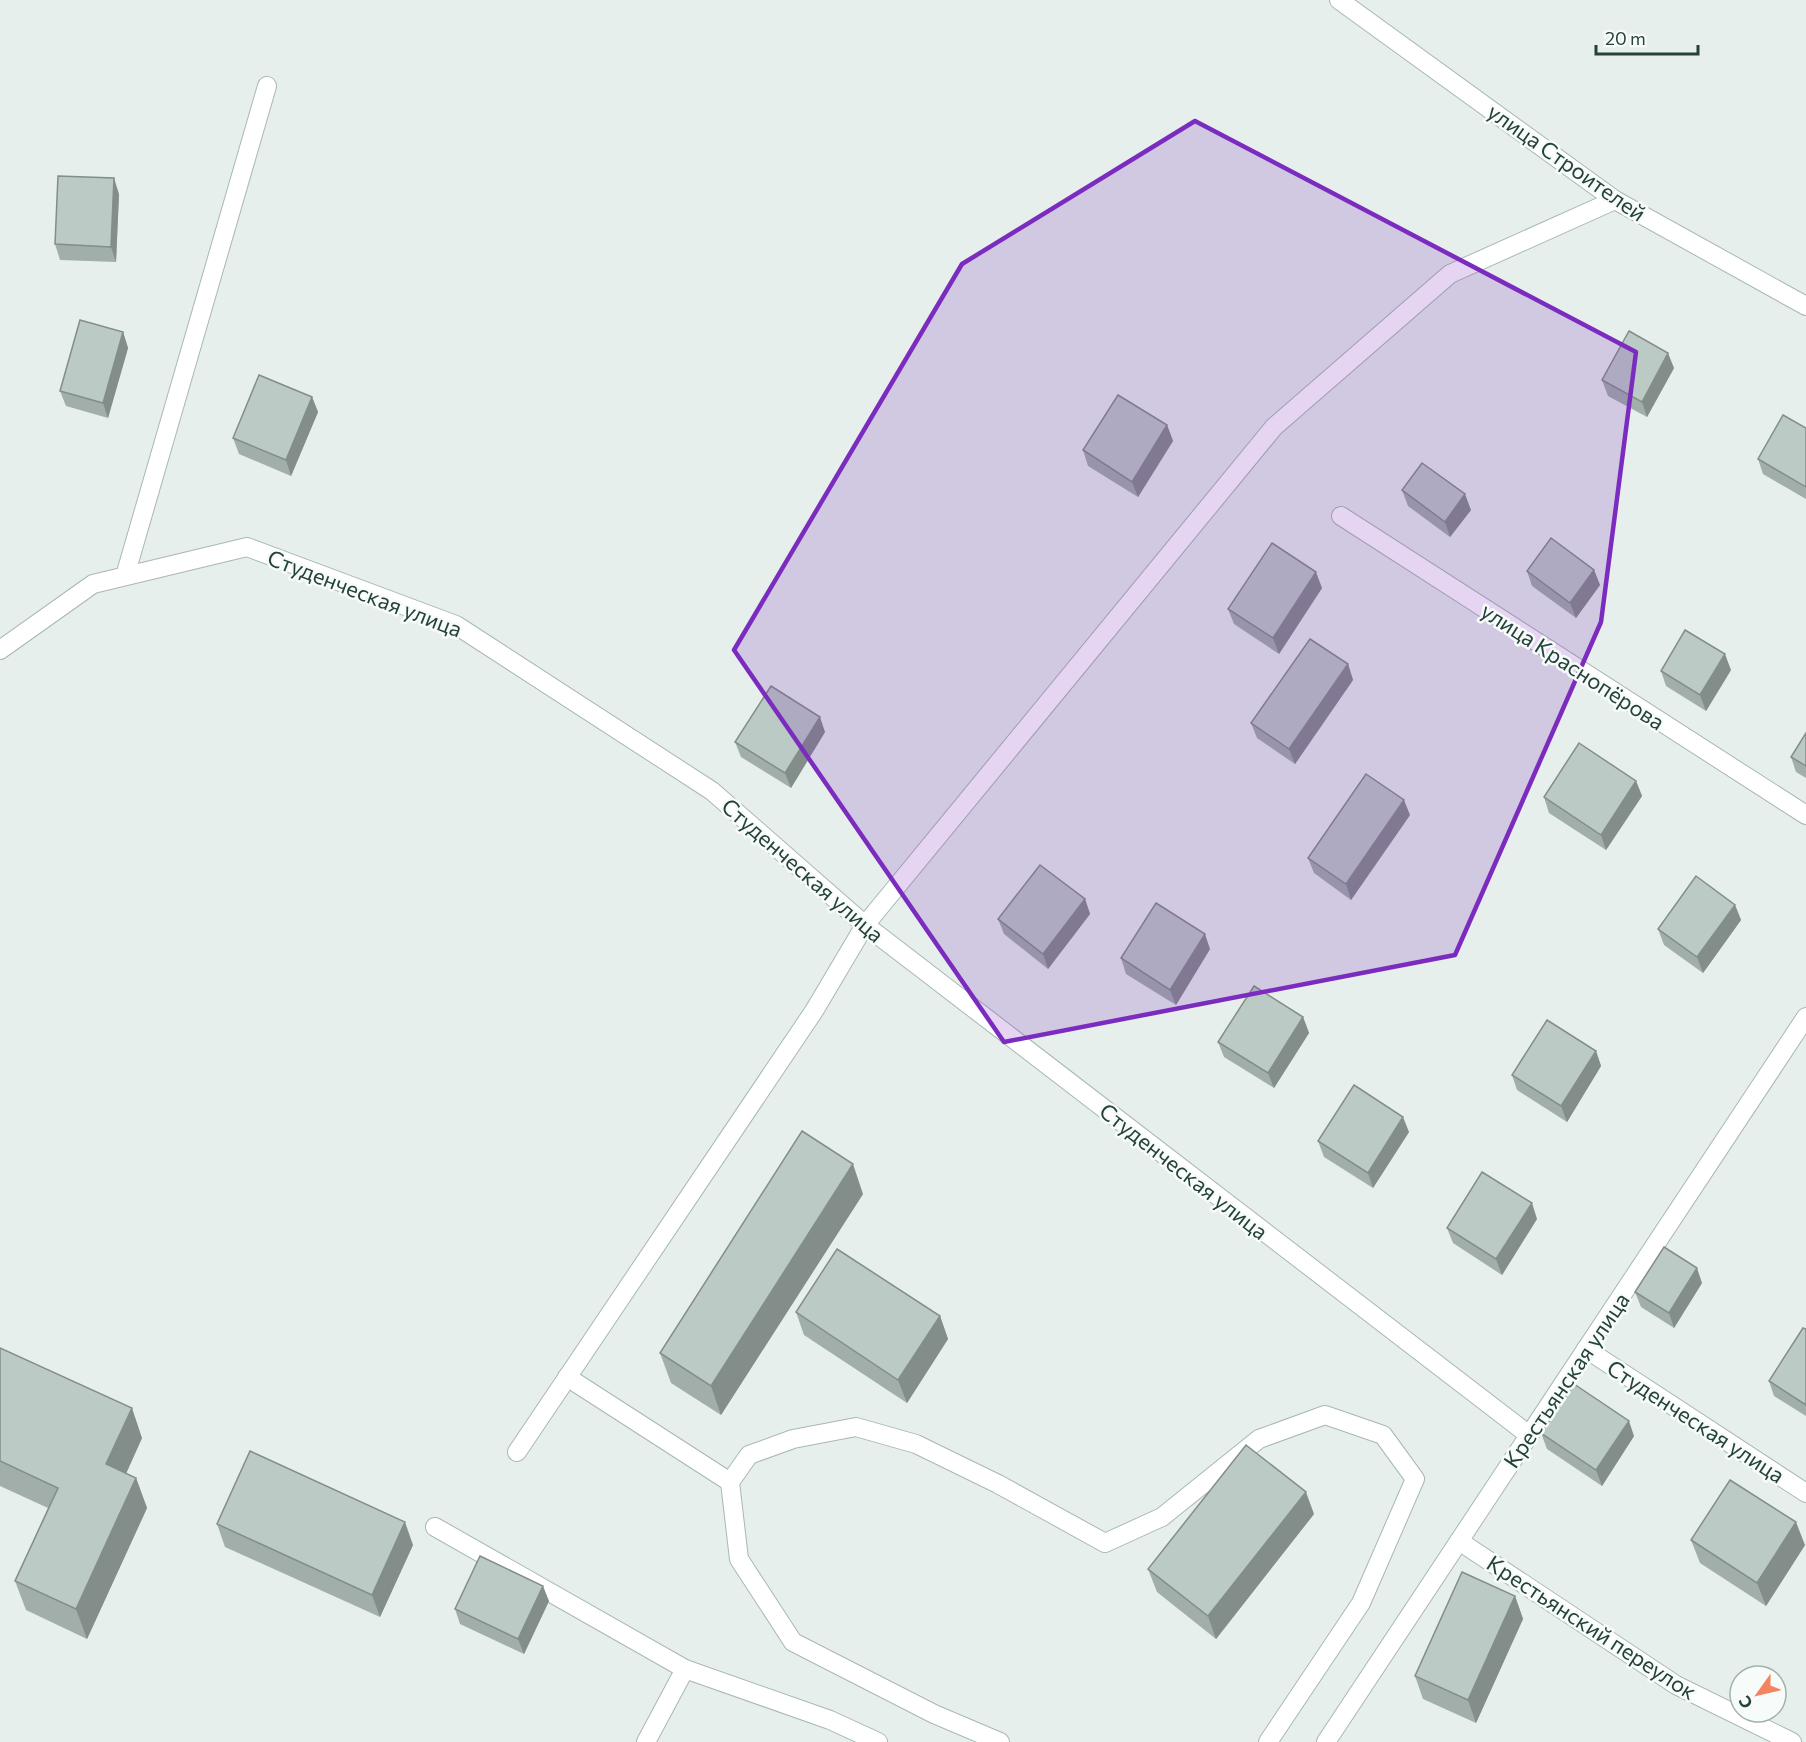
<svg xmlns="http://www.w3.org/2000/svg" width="1806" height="1742" viewBox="0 0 1806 1742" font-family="Commissioner,sans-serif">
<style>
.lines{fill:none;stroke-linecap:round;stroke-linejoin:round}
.minor-casing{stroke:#a8b8b2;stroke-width:20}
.minor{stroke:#fff;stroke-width:18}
.wall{fill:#a1aea9}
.shaded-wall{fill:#838d89}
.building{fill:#bbcac4;stroke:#838d89;stroke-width:1.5}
.marked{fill:#7b2cbf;fill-opacity:0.2;stroke:#7b2cbf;stroke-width:4.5;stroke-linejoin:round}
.labels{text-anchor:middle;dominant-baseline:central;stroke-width:5;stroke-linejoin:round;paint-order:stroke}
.street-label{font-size:22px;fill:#24423a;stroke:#f7fbf9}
</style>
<rect width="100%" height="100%" fill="#e6efeb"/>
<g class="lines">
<g class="minor-casing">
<g id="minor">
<path d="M 1339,0 L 1615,200 L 1806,306"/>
<path d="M 1341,516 L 1806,815"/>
<path d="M 125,576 L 267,86"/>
<path d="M 0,650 L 93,584 L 247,547 L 456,625 L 712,791 L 865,925 L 1529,1435"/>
<path d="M 1586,1349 L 1806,1493"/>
<path d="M 567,1377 L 730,1482"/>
<path d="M 517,1452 L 814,1011 L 865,925 L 1274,427 L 1450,274 L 1615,200"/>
<path d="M 435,1527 L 685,1669 L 830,1720 L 878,1742"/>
<path d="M 1459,1541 L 1676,1685 L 1792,1742"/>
<path d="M 646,1742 L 685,1669"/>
<path d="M 1000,1742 L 934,1714 L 793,1642 L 739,1559 L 730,1482 L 749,1455 L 793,1439 L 856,1427 L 916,1444 L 998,1484 L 1105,1543 L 1162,1517 L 1259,1439 L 1325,1415 L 1383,1435 L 1415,1479 L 1361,1603 L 1268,1742"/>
<path d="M 1326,1742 L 1806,1017"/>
</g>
</g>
<use href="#minor" class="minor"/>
</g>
<g class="wall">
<path d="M 119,194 L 116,262 L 60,260 L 55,244 Z"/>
<path d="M 123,332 L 128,348 L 108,418 L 66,406 L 60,391 Z"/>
<path d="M 1674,368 L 1647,417 L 1608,396 L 1602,380 Z"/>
<path d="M 312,397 L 318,412 L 291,476 L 239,454 L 233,438 Z"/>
<path d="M 1167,425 L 1173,441 L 1138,497 L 1088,466 L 1083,450 Z"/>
<path d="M 1806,428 L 1806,499 L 1763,474 L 1758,459 Z"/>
<path d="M 1402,490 L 1471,510 L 1450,537 L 1408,506 Z"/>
<path d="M 1594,570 L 1600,585 L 1576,618 L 1532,586 L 1527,571 Z"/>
<path d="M 1322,588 L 1279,654 L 1234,624 L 1228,609 Z"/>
<path d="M 1348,664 L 1353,680 L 1295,764 L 1257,738 L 1251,723 Z"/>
<path d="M 1731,670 L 1706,711 L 1666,686 L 1661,671 Z"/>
<path d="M 825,732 L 791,788 L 741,757 L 735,742 Z"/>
<path d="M 1806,733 L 1806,778 L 1796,772 L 1791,757 Z"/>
<path d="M 1636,781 L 1642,796 L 1606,850 L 1549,813 L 1544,797 Z"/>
<path d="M 1410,815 L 1351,900 L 1314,873 L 1308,858 Z"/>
<path d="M 1085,899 L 1090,914 L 1048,969 L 1004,934 L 998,919 Z"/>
<path d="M 1735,905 L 1741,920 L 1703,973 L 1664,945 L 1658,929 Z"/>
<path d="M 1210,949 L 1176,1005 L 1126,974 L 1121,958 Z"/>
<path d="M 1303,1017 L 1309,1033 L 1274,1088 L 1224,1057 L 1218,1042 Z"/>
<path d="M 1596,1051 L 1601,1066 L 1567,1122 L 1517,1090 L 1512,1075 Z"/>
<path d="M 1409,1132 L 1373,1188 L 1324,1157 L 1318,1141 Z"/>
<path d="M 863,1194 L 721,1415 L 671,1383 L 660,1353 Z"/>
<path d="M 1537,1219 L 1502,1275 L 1453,1243 L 1447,1228 Z"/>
<path d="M 1702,1283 L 1674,1328 L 1641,1307 L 1635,1292 Z"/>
<path d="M 796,1312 L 940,1316 L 948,1339 L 907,1403 L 804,1335 Z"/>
<path d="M 1806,1329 L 1806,1416 L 1774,1396 L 1769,1381 Z"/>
<path d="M 0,1348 L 142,1438 L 126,1473 L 136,1478 L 147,1508 L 87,1639 L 26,1610 L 15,1581 L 48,1508 L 0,1486 Z"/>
<path d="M 1541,1433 L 1634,1436 L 1602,1486 L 1547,1449 Z"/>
<path d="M 1314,1514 L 1216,1639 L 1157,1592 L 1148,1569 Z"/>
<path d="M 217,1524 L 413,1545 L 380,1617 L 225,1547 Z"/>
<path d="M 1691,1540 L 1805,1545 L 1766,1606 L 1700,1563 Z"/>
<path d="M 1515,1596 L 1523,1619 L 1476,1723 L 1423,1699 L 1415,1676 Z"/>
<path d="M 549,1601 L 524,1654 L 460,1624 L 455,1609 Z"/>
</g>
<g class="shaded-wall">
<path d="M 114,178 L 119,194 L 116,262 L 111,247 Z"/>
<path d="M 123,332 L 128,348 L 108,418 L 103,403 Z"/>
<path d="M 1668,353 L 1674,368 L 1647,417 L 1642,402 Z"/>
<path d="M 312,397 L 318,412 L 291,476 L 286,460 Z"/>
<path d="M 1167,425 L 1173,441 L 1138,497 L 1132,482 Z"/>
<path d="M 1465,494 L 1471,510 L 1450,537 L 1445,522 Z"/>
<path d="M 1594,570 L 1600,585 L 1576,618 L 1570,603 Z"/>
<path d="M 1316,572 L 1322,588 L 1279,654 L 1273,638 Z"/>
<path d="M 1725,654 L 1731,670 L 1706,711 L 1700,695 Z"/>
<path d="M 1348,664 L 1353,680 L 1295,764 L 1289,749 Z"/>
<path d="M 820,717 L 825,732 L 791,788 L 785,773 Z"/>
<path d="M 1636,781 L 1642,796 L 1606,850 L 1601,835 Z"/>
<path d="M 1404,800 L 1410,815 L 1351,900 L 1346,884 Z"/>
<path d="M 1085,899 L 1090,914 L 1048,969 L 1043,954 Z"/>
<path d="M 1735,905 L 1741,920 L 1703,973 L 1697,957 Z"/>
<path d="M 1205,934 L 1210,949 L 1176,1005 L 1170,990 Z"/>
<path d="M 1303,1017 L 1309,1033 L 1274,1088 L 1268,1073 Z"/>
<path d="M 1596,1051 L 1601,1066 L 1567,1122 L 1561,1106 Z"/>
<path d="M 1403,1117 L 1409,1132 L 1373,1188 L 1368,1173 Z"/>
<path d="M 853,1164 L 863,1194 L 721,1415 L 711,1386 Z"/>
<path d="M 1532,1203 L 1537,1219 L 1502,1275 L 1496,1259 Z"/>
<path d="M 1697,1268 L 1702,1283 L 1674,1328 L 1669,1313 Z"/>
<path d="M 940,1316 L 948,1339 L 907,1403 L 898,1380 Z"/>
<path d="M 132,1408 L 142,1438 L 117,1494 L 106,1464 Z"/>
<path d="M 1629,1421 L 1634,1436 L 1602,1486 L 1596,1470 Z"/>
<path d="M 136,1478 L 147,1508 L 87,1639 L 76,1609 Z"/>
<path d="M 1306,1492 L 1314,1514 L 1216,1639 L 1208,1616 Z"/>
<path d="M 405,1522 L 413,1545 L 380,1617 L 372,1595 Z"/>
<path d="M 1796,1522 L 1805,1545 L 1766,1606 L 1757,1583 Z"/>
<path d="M 543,1586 L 549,1601 L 524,1654 L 518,1639 Z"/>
<path d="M 1515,1596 L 1523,1619 L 1476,1723 L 1468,1700 Z"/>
</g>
<g class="building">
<path d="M 58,176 L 114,178 L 111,247 L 55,244 Z"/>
<path d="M 80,320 L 123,332 L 103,403 L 60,391 Z"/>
<path d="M 1629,331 L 1668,353 L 1642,402 L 1602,380 Z"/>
<path d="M 259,375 L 312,397 L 286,460 L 233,438 Z"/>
<path d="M 1118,395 L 1167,425 L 1132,482 L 1083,450 Z"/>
<path d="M 1783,415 L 1806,428 L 1806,487 L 1758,459 Z"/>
<path d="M 1422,463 L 1465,494 L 1445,522 L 1402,490 Z"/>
<path d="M 1551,538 L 1594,570 L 1570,603 L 1527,571 Z"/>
<path d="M 1272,543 L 1316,572 L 1273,638 L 1228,609 Z"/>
<path d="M 1685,630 L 1725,654 L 1700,695 L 1661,671 Z"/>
<path d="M 1310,639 L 1348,664 L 1289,749 L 1251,723 Z"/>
<path d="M 771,686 L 820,717 L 785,773 L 735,742 Z"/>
<path d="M 1806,733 L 1806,766 L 1791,757 Z"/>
<path d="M 1579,743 L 1636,781 L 1601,835 L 1544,797 Z"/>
<path d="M 1366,774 L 1404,800 L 1346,884 L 1308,858 Z"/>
<path d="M 1040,865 L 1085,899 L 1043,954 L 998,919 Z"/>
<path d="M 1696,876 L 1735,905 L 1697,957 L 1658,929 Z"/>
<path d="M 1156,903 L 1205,934 L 1170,990 L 1121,958 Z"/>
<path d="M 1254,986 L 1303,1017 L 1268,1073 L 1218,1042 Z"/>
<path d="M 1547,1020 L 1596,1051 L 1561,1106 L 1512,1075 Z"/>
<path d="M 1354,1085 L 1403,1117 L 1368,1173 L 1318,1141 Z"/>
<path d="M 802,1131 L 853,1164 L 711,1386 L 660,1353 Z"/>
<path d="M 1482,1172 L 1532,1203 L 1496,1259 L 1447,1228 Z"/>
<path d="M 1664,1247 L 1697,1268 L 1669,1313 L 1635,1292 Z"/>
<path d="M 837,1249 L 940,1316 L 898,1380 L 796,1312 Z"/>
<path d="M 1803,1328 L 1806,1329 L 1806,1405 L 1769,1381 Z"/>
<path d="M 0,1348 L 132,1408 L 106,1464 L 136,1478 L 76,1609 L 15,1581 L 58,1488 L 0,1461 Z"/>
<path d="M 1574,1384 L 1629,1421 L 1596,1470 L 1541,1433 Z"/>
<path d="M 1246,1445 L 1306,1492 L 1208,1616 L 1148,1569 Z"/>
<path d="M 250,1451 L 405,1522 L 372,1595 L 217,1524 Z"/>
<path d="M 1730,1480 L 1796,1522 L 1757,1583 L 1691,1540 Z"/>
<path d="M 480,1556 L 543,1586 L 518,1639 L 455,1609 Z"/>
<path d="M 1462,1572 L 1515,1596 L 1468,1700 L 1415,1676 Z"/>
</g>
<path class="marked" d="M 1195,121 L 1636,352 L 1601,622 L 1455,955 L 1004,1042 L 734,650 L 962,264 Z"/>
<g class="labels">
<g class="street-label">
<text transform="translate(1567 162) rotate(35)">улица Строителей</text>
<text transform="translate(365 593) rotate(21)">Студенческая улица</text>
<text transform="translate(1573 666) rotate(33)">улица Краснопёрова</text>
<text transform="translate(803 870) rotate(41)">Студенческая улица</text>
<text transform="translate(1184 1171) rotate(38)">Студенческая улица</text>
<text transform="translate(1566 1380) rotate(-56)">Крестьянская улица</text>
<text transform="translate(1696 1421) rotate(33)">Студенческая улица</text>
<text transform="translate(1592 1627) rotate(33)">Крестьянский переулок</text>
</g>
</g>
<g transform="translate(1758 1694) rotate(236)"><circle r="28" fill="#f7fbf9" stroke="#a3b1ad" stroke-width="1.5"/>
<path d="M0-4.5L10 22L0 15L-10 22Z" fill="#f4845f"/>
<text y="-9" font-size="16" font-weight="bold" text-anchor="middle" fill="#24423a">С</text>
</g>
<path d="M1596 45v9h102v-9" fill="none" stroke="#24423a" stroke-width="3"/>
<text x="1605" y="45" font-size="18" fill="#24423a" stroke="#f7fbf9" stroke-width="4.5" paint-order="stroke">20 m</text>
</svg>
